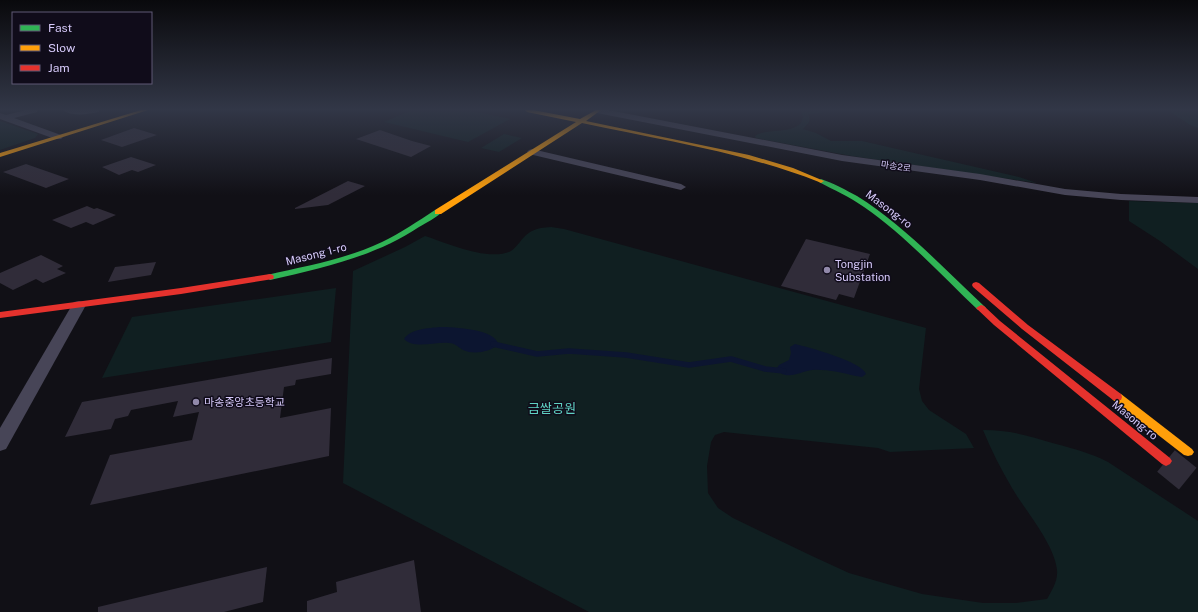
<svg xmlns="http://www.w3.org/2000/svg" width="1198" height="612" viewBox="0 0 1198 612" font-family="'Public Sans','Noto Sans KR',sans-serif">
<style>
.green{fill:#101f21}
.water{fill:#0c1530}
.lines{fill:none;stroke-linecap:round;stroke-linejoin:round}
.stream{stroke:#0c1530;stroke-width:5.5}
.building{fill:#302c39}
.secondary-tunnel{stroke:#2f2c38;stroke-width:28;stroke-dasharray:28 14;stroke-linecap:butt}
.street{fill:#474557;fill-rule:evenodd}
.fast{fill:#30b455;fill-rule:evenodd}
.slow{fill:#ff9f0a;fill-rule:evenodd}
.jam{fill:#e5322d;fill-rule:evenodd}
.poi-dot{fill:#9189aa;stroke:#100c1a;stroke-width:1.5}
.labels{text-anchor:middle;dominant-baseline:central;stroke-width:3;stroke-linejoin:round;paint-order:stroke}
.far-street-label{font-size:9px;fill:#d6cafa;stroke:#100c1a}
.street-label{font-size:11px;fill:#d6cafa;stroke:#100c1a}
.poi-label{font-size:11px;fill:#d6cafa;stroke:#100c1a;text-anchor:start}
.near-park-label{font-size:13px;fill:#5fd1c3;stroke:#100c1a}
</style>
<rect width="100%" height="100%" fill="#111016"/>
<g class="green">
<path d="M 412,110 L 467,110 L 510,119 L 468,142 L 384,122 Z"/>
<path d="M 800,110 L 822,110 L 821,113 L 808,114 C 812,122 807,124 803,129 L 816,133 L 831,141 L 862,141 L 1019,177 L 1037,183 L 852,156 L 756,138 L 755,136 C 768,127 800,136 803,117 Z"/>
<path d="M 1168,110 L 1198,110 L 1198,128 L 1190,125 Z"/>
<path d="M 0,121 L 38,134 L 35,138 L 0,150 Z"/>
<path d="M 504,134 L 522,138 L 499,152 L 481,148 Z"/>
<path d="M 1129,201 L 1198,203 L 1198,269 L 1160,241 L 1129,221 Z"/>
<path d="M 551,227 L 564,229 L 926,328 L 919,389 L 922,401 L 929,410 L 966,434 L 974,448 L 890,452 L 878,448 L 724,432 L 715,435 L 711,442 L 707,466 L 708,493 L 718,508 L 733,518 L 812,556 L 849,573 L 922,594 L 983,603 L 1016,603 L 1047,599 C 1052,590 1058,581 1057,570 C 1055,545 1025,510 1012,488 C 1001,469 991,450 983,430 C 1011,430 1030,436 1056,444 C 1075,449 1090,453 1108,462 L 1198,521 L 1198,612 L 589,612 L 343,483 L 353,271 L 405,247 L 425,236 C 447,243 489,262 511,251 C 514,249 517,245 520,242 C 529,230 536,228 551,227 Z"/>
<path d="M 336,288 L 331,342 L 102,378 L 132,317 Z"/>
</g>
<g class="water">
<path d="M 440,327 C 452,327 498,329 498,345 C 489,352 474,355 463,350 C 458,347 455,343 449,343 C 436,341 415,350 404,339 C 410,329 429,328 440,327 Z"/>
<path d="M 795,344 C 808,347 863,362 866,374 L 862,377 L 856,376 C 842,373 827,369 812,370 C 802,371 793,378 782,374 L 777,368 L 779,365 L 789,360 L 791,353 L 790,347 Z"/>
</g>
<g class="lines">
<path class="stream" d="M 493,344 L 537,354 L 569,351 L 626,355 L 689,365 L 731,359 L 765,369 L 784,371"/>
</g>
<g class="building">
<path d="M 134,128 L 157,135 L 122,147 L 101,140 Z"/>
<path d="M 380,130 L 412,141 L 431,146 L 411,157 L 356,139 Z"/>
<path d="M 131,157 L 156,165 L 138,172 L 132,170 L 119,175 L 102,167 Z"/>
<path d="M 26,164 L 69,179 L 46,188 L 3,172 Z"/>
<path d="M 348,181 L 365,186 L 328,205 L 295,209 L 295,208 Z"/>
<path d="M 87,206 L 94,209 L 97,208 L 116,215 L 93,225 L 86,222 L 71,228 L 52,220 Z"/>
<path d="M 806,239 L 870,254 L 854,298 L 839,294 L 836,300 L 781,286 Z"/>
<path d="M 41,255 L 63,266 L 57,269 L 66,273 L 43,283 L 36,279 L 13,290 L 0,283 L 0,273 Z"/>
<path d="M 156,262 L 151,275 L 108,282 L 115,267 Z"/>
<path d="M 332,358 L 331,374 L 296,380 L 295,385 L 284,387 L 280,418 L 331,408 L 329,456 L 90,505 L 110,455 L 192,440 L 199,412 L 173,417 L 178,401 L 131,410 L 128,416 L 115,419 L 111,429 L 65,437 L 82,402 Z"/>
<path d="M 414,560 L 421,612 L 307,612 L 307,601 L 337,592 L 336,582 Z"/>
<path d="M 267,567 L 263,602 L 224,612 L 98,612 L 98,607 Z"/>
</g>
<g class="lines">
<path class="secondary-tunnel" d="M 1166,461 L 1198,487"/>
<g class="street">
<path d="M 26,110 L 38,110 L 37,112 L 14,118 L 61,135 L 63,137 L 61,139 L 55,139 L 0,119 L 0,113 L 6,115 Z"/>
<path d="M 63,110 L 100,110 L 99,112 C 89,114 71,117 63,110 Z"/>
<path d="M 593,110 L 608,110 L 842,155 L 980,174 L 1065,189 L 1121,194 L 1198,197 L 1198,203 L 1121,200 L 1065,195 L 980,180 L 842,161 L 597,113 Z"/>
<path d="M 532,149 L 681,184 L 686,187 L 681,190 L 529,154 L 527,152 L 529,150 Z"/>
<path d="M 79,301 L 84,302 L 86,305 L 6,449 L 0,451 L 0,428 L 72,305 L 74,302 Z"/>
</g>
<g class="fast">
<path d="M 821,179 C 833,183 846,190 857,196 C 905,226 943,268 984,306 L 986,308 L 984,310 L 978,310 C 941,275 906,236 864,207 C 850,197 834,190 819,182 L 818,181 Z"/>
<path d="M 435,210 L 441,210 L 442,212 C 436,218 426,223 419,227 C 374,257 322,268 270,280 L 266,277 L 267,275 C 306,266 346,259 382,242 C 401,233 418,221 435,210 Z"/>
</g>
<g class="slow">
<path d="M 141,110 L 148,110 L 0,157 L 0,153 Z"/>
<path d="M 525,110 L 533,110 L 580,119 L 596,110 L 601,110 L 586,121 L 749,155 L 793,168 L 824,181 L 821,183 L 819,182 C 743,152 661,140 582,123 L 441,214 L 435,214 L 435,210 L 576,122 L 527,112 Z"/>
<path d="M 1117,393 L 1121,394 L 1192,449 L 1194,452 L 1192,455 L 1188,456 L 1184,455 L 1113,400 L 1112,397 L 1113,394 Z"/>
</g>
<g class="jam">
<path d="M 270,274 L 273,275 L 274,277 L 273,279 L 181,294 L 0,318 L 0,312 L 181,288 Z"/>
<path d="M 976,282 L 979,283 L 1028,325 L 1121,394 L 1122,397 L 1121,400 L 1113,400 L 1022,329 L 973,287 L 972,285 L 973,283 Z"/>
<path d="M 981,305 L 984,306 L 1000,321 L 1170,458 L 1172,461 L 1170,464 L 1166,466 L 1162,464 L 994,325 L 976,308 Z"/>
</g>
</g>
<linearGradient id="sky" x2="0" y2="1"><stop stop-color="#09090c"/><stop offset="0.56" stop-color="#323747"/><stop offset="1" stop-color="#323747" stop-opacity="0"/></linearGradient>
<rect width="1198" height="195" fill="url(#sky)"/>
<g class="poi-dot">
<circle cx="827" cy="270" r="4"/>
<circle cx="196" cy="402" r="4"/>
</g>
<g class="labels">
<g class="far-street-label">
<text transform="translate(896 166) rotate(8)">마송2로</text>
</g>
<g class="street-label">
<text transform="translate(889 209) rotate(37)">Masong-ro</text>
<text transform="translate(316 254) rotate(-14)">Masong 1-ro</text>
<text transform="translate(1135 420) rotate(39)">Masong-ro</text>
</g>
<g class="poi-label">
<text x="835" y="264">Tongjin<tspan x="835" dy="13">Substation</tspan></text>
<text x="204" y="402">마송중앙초등학교</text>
</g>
<g class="near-park-label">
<text x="552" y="408">금쌀공원</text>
</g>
</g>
<rect x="12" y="12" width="140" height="72" fill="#100c1a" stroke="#5f5874"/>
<rect x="20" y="25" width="20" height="6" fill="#30b455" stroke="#5f5874"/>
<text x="48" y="32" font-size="12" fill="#d6cafa">Fast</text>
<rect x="20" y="45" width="20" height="6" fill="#ff9f0a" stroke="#5f5874"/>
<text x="48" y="52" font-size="12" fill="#d6cafa">Slow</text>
<rect x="20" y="65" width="20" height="6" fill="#e5322d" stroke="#5f5874"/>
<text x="48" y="72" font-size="12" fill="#d6cafa">Jam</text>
</svg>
